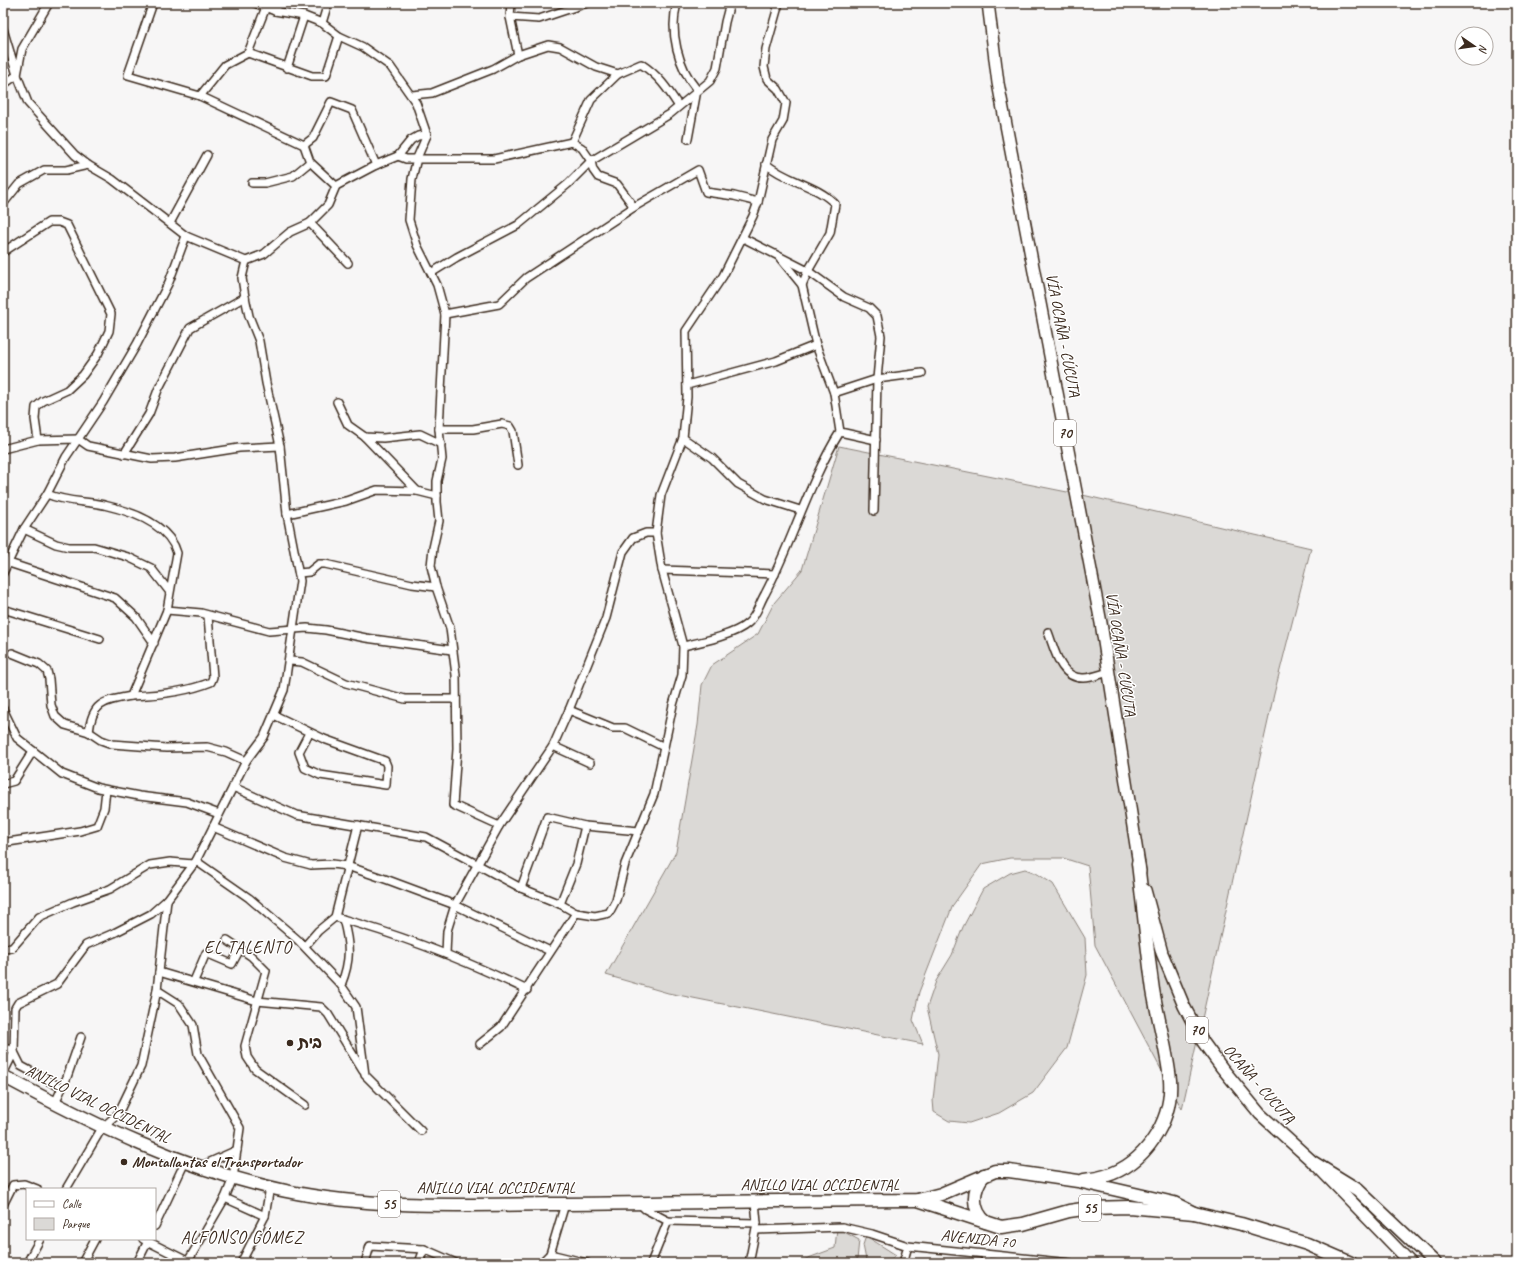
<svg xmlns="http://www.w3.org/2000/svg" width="1520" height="1266" viewBox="0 0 1520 1266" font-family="Caveat,'Playpen Sans Hebrew',sans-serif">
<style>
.green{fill:#dbd9d6;stroke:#8b827a}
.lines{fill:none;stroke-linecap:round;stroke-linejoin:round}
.street-casing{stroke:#3b2a1e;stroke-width:10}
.primary-casing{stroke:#3b2a1e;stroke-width:14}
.highway-casing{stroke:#3b2a1e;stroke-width:15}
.street{stroke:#fff;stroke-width:7}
.primary{stroke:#fff;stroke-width:11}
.highway{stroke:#fff;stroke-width:12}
.poi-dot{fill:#3b2a1e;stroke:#fff;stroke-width:1.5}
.labels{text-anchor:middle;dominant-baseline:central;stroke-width:3;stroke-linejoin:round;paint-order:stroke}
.shield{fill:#fff;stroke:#766a62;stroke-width:1}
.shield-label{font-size:15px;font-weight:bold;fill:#3b2a1e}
.street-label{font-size:16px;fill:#3b2a1e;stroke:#fff}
.poi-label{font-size:16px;font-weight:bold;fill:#3b2a1e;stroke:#fff;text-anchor:start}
.neighbourhood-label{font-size:17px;letter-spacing:1px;fill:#3b2a1e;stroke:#fff}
</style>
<rect width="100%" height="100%" fill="#f7f6f6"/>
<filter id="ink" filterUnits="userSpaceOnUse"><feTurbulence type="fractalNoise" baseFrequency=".025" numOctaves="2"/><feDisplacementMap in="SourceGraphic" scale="8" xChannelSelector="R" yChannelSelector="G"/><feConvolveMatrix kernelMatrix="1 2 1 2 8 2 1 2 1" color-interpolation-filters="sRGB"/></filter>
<g filter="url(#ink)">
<g class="green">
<path d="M 839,446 L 1087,496 L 1311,548 L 1274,694 L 1182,1109 L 1095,945 L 1088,866 L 1063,858 L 1010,858 L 982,864 L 953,905 L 919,992 L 913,1020 L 923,1044 L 668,993 L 606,975 L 676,852 L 698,725 L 702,685 L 712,665 L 758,634 L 774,603 L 802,570 Z"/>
<path d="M 1025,869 L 1036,873 L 1053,884 L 1085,938 L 1087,975 L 1067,1048 L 1033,1093 L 999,1113 L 969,1123 L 949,1121 L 934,1112 L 933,1100 L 938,1054 L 927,1007 L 936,981 L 952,955 L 963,927 L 983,889 L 1010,873 Z"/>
<path d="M 837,1228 L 859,1240 L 857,1260 L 866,1260 L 863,1245 L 866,1236 L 896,1255 L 887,1263 L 795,1263 L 835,1248 Z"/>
</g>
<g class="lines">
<g class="street-casing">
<g id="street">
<path d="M 153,3 L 128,75 L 200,96 L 304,145 L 313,138 L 331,102 L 352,110 L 376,165"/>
<path d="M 255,3 L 275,11 L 304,16 L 322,23 L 339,36 L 363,47 L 390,66 L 416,103 L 427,135 L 417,158 L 412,179 L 409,220 L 417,245 L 437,285 L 445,314 L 439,429 L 442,459 L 437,481 L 437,502 L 439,521 L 433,548 L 431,566 L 436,587 L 450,628 L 456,675 L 457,749 L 453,805 L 499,826"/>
<path d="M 511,3 L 510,17 L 518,55"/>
<path d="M 677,3 C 669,32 678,67 697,90 L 688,139"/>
<path d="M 275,11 L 279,3"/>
<path d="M 510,17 L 539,19 L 587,3"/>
<path d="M 322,23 L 328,3"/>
<path d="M 3,29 L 17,75 L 28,103 L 75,155 L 88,165 L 112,179 L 186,236 L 246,261 L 264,254 L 290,232 L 310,223 L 328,205 L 336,186 L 376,165 L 398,156 L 411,140 L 418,136 L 427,135"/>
<path d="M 248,53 L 312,76 L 326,76 L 339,36"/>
<path d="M 287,68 L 304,16"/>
<path d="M 3,85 L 17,75 L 22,49 L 49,3"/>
<path d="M 412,95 L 432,93 L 493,69 L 518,55 L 548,45 L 560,47 L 596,67 L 618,74 L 641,64 C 658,75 667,88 678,105"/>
<path d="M 200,96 L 225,65 L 248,53 L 266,7"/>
<path d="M 572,142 L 591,100 L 618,74"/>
<path d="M 304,145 L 310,162"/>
<path d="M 398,156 L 406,159 L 494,159 L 572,142 L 582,148 L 591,161 L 593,170 L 598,177 L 617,184 L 634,207"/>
<path d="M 766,164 C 787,182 817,185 835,204 L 830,233 L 808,271 L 802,285"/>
<path d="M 252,183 L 265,183 L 293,176 L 310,162 L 336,186"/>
<path d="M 3,204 L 19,184 L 44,170 L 66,170 L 88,165"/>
<path d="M 170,223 L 207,155"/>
<path d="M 310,223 L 348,263"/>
<path d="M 743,238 L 808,271 L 844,297 L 869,308 L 877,316 L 881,336 L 877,379 L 874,511"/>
<path d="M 3,252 L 49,222 L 59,222 L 67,225 L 111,314 L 109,331 L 98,354 L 83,375 L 67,390 L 43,401 L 36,407 L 35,419 L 38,440"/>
<path d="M 431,273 L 457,257 L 518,225 L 568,184 L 591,161 L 670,114 L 710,81 L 717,68 L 725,22 L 730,3"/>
<path d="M 445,314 L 499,304 L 526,278 L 634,207 L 698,170 L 706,192 L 734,196 L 758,202"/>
<path d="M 687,385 L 776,361 L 816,345"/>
<path d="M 834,393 L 877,379 L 922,373"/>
<path d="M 337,402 L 348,425 L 365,437 L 383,438 L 420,434 L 441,444"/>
<path d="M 439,429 L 473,429 L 502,424 L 510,426 L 513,431 L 518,465"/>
<path d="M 840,432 L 876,440"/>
<path d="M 365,437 L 417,491 L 437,496"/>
<path d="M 683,438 L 712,458 L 738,484 L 765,499 L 800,510"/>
<path d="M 3,449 L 38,440 L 78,439 L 88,446 L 152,459 L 175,458 L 239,448 L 280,446"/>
<path d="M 124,454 L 149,414 L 158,390 L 190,328 L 245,297"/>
<path d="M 47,494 C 65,502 84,501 104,505 C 130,511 169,524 177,553 L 167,610 L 131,696 C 104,701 92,702 89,732"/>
<path d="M 287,514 L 346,501 L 377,490 L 417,491"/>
<path d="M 24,529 L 56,544 L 69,547 L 94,547 L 128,557 L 151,568 L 169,591"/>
<path d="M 3,561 L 115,598 L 136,617 L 154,643"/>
<path d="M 662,570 L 775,574"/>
<path d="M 3,573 L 24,529 L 47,494 L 66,457 L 103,402 L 137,344 L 169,282 L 186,236"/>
<path d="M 299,573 L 309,572 L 319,564 L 325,564 L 412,584 L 436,587"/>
<path d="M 3,609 L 100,639"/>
<path d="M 167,610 L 201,613 L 269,631 L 307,628 L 326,630 L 366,638 L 452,650"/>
<path d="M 1048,632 C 1055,650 1060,679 1084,678 C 1092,678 1101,674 1109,672"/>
<path d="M 683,646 C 701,642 735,635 748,623 C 756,617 760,602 765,594 C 793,541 808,483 840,432 L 834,393 L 816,345 L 802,285 L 780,258"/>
<path d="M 12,653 L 39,664 L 47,671 L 49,679 L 51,705 L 55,716 L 65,725 L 89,732 L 101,740 L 112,744 L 166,748 L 207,747 L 226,752 L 246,761"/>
<path d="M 290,661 L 302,662 L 346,683 L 405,699 L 456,699"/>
<path d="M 131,696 C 157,695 187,692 211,682 L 213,677 L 208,616"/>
<path d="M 3,709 L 17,738 L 62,774 L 98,788 L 139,796 L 187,802 L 219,814"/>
<path d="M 569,710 L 613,728 L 625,728 L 664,747"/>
<path d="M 274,715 L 324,739 L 385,761 L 387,766 L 386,785 L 320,775 L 305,768 L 299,752 L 309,733"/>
<path d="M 553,746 L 590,763"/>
<path d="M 3,784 L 14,781 L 33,751"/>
<path d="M 233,787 L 296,815 L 426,837 L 521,888 L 560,904 L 576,913 L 595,916 L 609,913 L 616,900 L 625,864 L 654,794 L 673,705 L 682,675 L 683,646 L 662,570 L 656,533 L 661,495 L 683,438 L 687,397 L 686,331 L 723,276 L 753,216 L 758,202 L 772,140 L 783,121 L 786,103 L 778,89 L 767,79 L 764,67 L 766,49 L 779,3"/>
<path d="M 213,827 L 285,858 L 311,865 L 332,864 L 347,866 L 388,880 L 455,905 L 550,951"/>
<path d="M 8,842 L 80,831 L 97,826 L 104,808 L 106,790"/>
<path d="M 196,861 L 249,898 L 298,940 L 341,985 L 356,1007 L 365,1075 L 421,1131"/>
<path d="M 521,888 L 547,817 L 585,826 L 639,831"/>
<path d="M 560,904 L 576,864 L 585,826"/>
<path d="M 335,917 C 401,935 465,960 527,990"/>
<path d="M 227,940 L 251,956 L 266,971 L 245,1046 L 247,1057 L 255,1069 L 305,1105"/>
<path d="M 305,946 L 318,931 L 335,917 L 358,825"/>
<path d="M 3,949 L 12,948 L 39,917 L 73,902 L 110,889 L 150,865 L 170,862 L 193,864"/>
<path d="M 446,954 L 447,931 L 455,905 L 499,826 L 553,746 L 569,710 L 606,618 L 623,552 L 633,538 L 646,533 L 656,533"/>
<path d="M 159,972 L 257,1001 L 321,1007 L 328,1014 L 363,1071"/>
<path d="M 194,981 L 206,953 L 232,964 L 240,949"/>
<path d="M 341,985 C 351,960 350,945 343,919"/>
<path d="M 157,990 L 179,1004 L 193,1025 L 198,1054 L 240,1128 L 233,1178 L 225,1198 L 187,1263"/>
<path d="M 480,1044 L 501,1027 L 576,913"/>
<path d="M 3,1046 L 14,1052 L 21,1066 L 62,1088"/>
<path d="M 3,1074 L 14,1052 L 15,1008 L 18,1003 L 57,984 L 86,945 L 114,933 L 151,914 L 167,900 L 196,861 L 246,761 L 264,737 L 284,690 L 300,581 L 287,514 L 280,446 L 266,383 L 259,341 L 249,316 L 245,297 L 242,278 L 246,261"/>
<path d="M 55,1103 L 67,1077 L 81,1037"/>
<path d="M 199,1167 L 237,1150"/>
<path d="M 66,1189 L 102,1128 L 118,1114 L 141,1066 L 157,990 L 167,900"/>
<path d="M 225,1198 L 265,1216"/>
<path d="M 639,1203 L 645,1209 L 668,1221 L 757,1223"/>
<path d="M 3,1205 L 13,1185 L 24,1184 L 37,1189"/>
<path d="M 155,1226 L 185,1162"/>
<path d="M 756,1230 L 842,1227 L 872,1234 L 908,1246 L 1070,1263"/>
<path d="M 143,1239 L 191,1263"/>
<path d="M 550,1254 L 587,1263"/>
<path d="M 27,1263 L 40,1239"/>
<path d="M 82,1263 L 95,1239"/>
<path d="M 137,1263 L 149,1239"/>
<path d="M 241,1263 L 265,1216 L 270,1187"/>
<path d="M 365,1263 L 370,1246 L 424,1249 L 456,1263"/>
<path d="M 419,1263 L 424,1249"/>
<path d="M 541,1263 L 550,1254 L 565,1204"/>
<path d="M 651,1263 L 668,1221"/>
<path d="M 749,1263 L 757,1223 L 755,1201"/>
<path d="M 903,1263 L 908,1246"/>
<path d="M 985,1263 L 986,1254"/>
</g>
</g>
<g class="primary-casing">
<g id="primary">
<path d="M 988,3 L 998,83 L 1101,623 L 1140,871"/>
<path d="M 1145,890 L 1162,953 L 1184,1006 L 1203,1042 L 1222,1068 L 1260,1114 L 1314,1163 L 1411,1263"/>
</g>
</g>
<g class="highway-casing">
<g id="highway">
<path d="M 3,1076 C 94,1125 185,1170 286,1191 C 373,1209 462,1205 550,1204 C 672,1203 795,1200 918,1200 L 941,1194 L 995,1171 L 1009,1171 L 1078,1181 L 1174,1203 L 1194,1213"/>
<path d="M 1314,1163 L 1358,1190 L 1435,1263"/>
<path d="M 984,1175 C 972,1190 971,1209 986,1222"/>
<path d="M 1084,1180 C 1091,1179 1099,1178 1105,1176 C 1145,1164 1173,1121 1170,1080 C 1167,1050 1158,1020 1153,990 C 1147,948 1143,905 1138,863"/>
<path d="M 918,1200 L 1001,1227 L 1023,1224 L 1069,1211 L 1090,1208 L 1129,1207 L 1194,1213 L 1241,1224 L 1307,1244 L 1351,1263"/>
</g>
</g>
<use href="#street" class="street"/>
<use href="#primary" class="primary"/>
<use href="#highway" class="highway"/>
</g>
</g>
<g class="poi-dot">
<circle cx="290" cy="1043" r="4"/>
<circle cx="124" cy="1162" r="4"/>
</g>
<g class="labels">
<g class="shield">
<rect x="1054" y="420" width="22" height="26" rx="3"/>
<rect x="1186" y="1017" width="22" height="26" rx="3"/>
<rect x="378" y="1191" width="22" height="26" rx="3"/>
<rect x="1079" y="1195" width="22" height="26" rx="3"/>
</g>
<g class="shield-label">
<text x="1065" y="433">70</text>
<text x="1197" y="1030">70</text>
<text x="389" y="1204">55</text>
<text x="1090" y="1208">55</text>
</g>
<g class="street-label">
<text transform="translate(1063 335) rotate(79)">VÍA OCAÑA - CÚCUTA</text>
<text transform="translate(1121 654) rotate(81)">VÍA OCAÑA - CÚCUTA</text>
<text transform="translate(1259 1084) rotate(49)">OCAÑA - CUCUTA</text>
<text transform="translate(98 1104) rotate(26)">ANILLO VIAL OCCIDENTAL</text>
<text x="820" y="1185">ANILLO VIAL OCCIDENTAL</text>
<text x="496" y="1188">ANILLO VIAL OCCIDENTAL</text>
<text transform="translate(978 1239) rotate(6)">AVENIDA 70</text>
</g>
<g class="poi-label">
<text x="298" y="1043">בית</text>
<text x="132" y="1162">Montallantas el Transportador</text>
</g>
<g class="neighbourhood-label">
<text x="248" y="947">EL TALENTO</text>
<text x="242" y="1237">ALFONSO GÓMEZ</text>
</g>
</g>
<rect width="1520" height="1266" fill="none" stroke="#fff" stroke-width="16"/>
<rect x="8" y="8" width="1504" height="1250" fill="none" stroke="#3b2a1e" stroke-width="1.5" filter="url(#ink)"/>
<rect x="26" y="1188" width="130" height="52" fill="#ffffff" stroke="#b1aaa5"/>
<rect x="34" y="1201" width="20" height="6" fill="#ffffff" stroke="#b1aaa5"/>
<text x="62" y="1208" font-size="12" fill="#3b2a1e">Calle</text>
<rect x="34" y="1218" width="20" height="12" fill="#dbd9d6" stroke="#b1aaa5"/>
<text x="62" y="1228" font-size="12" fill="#3b2a1e">Parque</text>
<g transform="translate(1474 46) rotate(103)"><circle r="19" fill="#ffffff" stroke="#b1aaa5"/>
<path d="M0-3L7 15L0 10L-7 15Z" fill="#3b2a1e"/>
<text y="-6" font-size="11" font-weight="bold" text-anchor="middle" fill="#3b2a1e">N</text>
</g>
</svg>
